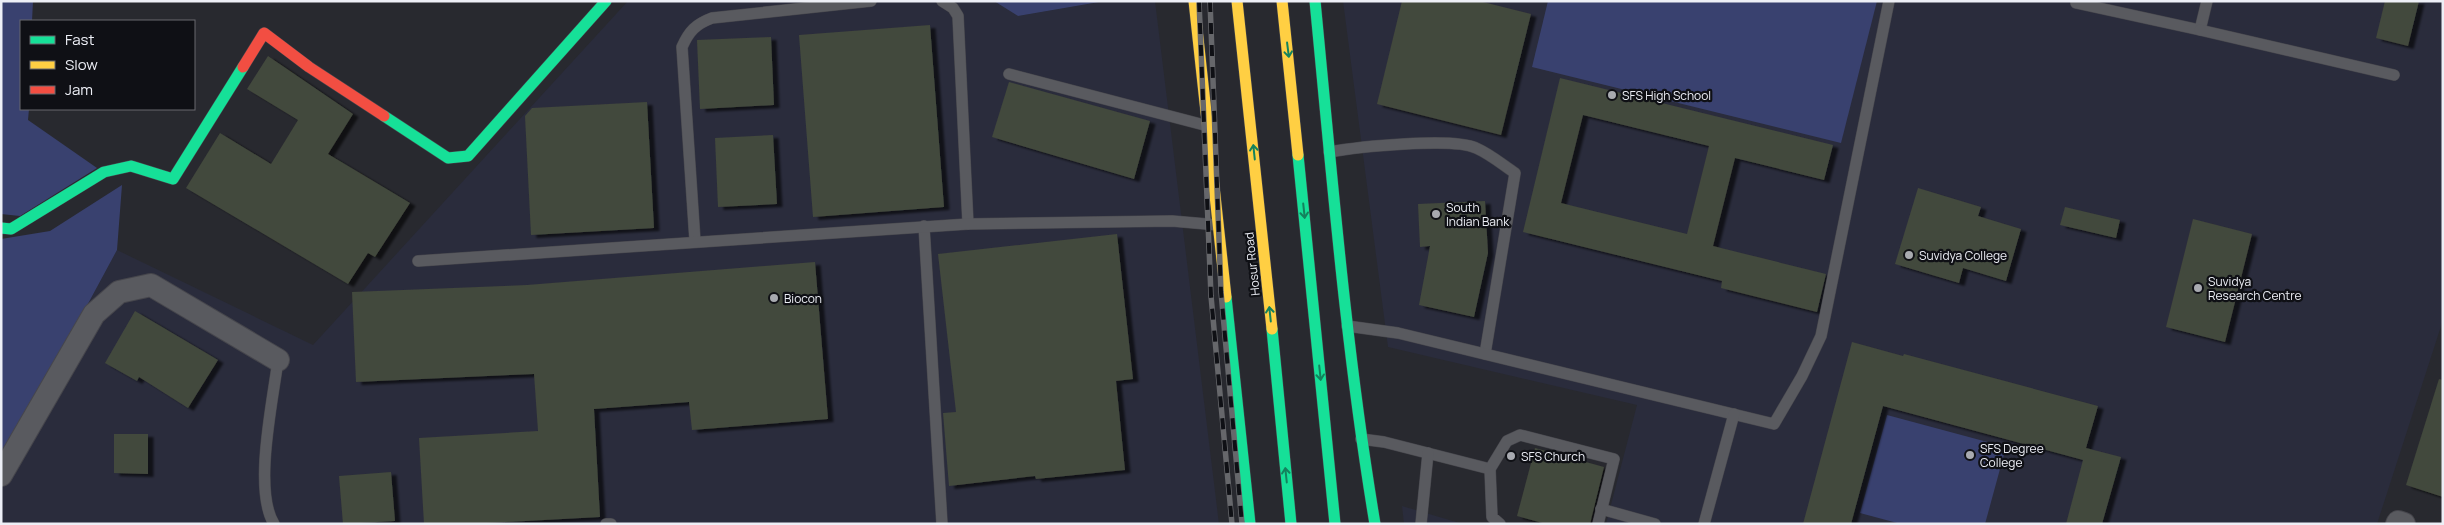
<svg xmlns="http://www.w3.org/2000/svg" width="2444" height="525" viewBox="0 0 2444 525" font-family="Manrope,sans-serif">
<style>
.built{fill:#2a2c3c}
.green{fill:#39416f}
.building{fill:#42483c;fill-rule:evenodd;filter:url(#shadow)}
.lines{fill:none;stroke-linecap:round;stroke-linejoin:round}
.lane-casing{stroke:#46464c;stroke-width:12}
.street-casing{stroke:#46464c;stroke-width:24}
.fast-casing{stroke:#46464c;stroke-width:12}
.slow-casing{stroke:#46464c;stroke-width:12}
.jam-casing{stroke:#46464c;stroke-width:12}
.lane{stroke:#595a5f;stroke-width:11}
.street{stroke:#595a5f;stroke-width:22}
.fast{stroke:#16e098;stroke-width:11}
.slow{stroke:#ffcf43;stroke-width:11}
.jam{stroke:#f24e42;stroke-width:11}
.rail-casing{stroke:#66676b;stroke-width:5.5}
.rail{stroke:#0f1015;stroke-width:4;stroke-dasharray:11;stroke-linecap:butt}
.oneway{stroke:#13825d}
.poi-dot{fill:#a8aab0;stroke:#0f1015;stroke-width:2}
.labels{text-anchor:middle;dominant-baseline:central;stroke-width:4.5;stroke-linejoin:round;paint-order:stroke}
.poi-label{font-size:12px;fill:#edeff6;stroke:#0f1015;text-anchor:start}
.street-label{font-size:12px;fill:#edeff6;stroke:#0f1015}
</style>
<defs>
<filter id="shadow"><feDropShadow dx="5.5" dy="3" stdDeviation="1" flood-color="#0009"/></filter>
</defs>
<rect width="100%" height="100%" fill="#28292f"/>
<g class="built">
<path d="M 628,1 L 994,1 L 1018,16 L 1105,1 L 1155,1 L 1219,524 L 1,524 L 1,465 L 117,250 L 313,345 Z"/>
<path d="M 1343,1 L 2443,1 L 2443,320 L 2377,524 L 1606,524 L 1637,405 L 1388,347 Z"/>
<path d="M 1402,506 L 1463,524 L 1404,524 Z"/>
</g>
<g class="green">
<path d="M 1,1 L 33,1 L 32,21 L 21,21 L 21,109 L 29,109 L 28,120 L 97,168 L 20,216 L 1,214 Z"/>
<path d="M 994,1 L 1105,1 L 1018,16 Z"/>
<path d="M 1548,1 L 1877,1 L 1841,143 L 1532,67 Z"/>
<path d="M 122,185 L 117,250 L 1,465 L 1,239 L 50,231 Z"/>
<path d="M 1887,415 L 2006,447 L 1985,524 L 1901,524 L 1860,513 Z"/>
</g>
<g class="building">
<path d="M 1402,1 L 1479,1 L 1531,14 L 1501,135 L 1377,104 Z"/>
<path d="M 2385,1 L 2419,1 L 2408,46 L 2376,38 Z"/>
<path d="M 930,25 L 944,207 L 813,217 L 799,35 Z"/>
<path d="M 771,37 L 774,105 L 700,109 L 697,40 Z"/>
<path d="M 268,56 L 353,114 L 328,154 L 410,203 L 375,257 L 368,253 L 348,284 L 186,188 L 220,133 L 271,164 L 298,120 L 247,89 Z"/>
<path d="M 1560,78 L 1833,145 L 1824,180 L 1735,158 L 1713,246 L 1826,274 L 1817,312 L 1721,288 L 1722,281 L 1523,232 ZM 1583,115 L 1709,146 L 1687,234 L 1561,203 Z"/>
<path d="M 1009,82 L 1150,121 L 1134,179 L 992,137 Z"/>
<path d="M 647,102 L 654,228 L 531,235 L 525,116 L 532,108 Z"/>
<path d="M 773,135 L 777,204 L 718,207 L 715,138 Z"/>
<path d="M 1918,188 L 1981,207 L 1978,216 L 2021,229 L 2006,281 L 1963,268 L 1959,283 L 1895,264 Z"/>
<path d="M 1485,201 L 1488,253 L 1474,317 L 1419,305 L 1430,246 L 1420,247 L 1418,204 Z"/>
<path d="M 2065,207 L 2120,220 L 2116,238 L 2060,225 Z"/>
<path d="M 2193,219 L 2252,234 L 2225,342 L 2166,327 Z"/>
<path d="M 1117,234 L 1133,379 L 1116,381 L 1125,470 L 1036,479 L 1035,476 L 949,486 L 943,413 L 956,412 L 938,254 Z"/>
<path d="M 815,262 L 828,419 L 692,430 L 689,402 L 594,409 L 600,517 L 469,524 L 424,524 L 419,438 L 538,431 L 534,374 L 356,382 L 352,292 L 527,285 Z"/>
<path d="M 135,311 L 218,360 L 188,408 L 139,377 L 137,381 L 105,363 Z"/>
<path d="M 1852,342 L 1903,356 L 1904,354 L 2098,406 L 2086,448 L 2121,457 L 2102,524 L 2066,524 L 2083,460 L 1883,406 L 1851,524 L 1803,524 Z"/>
<path d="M 2439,379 L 2443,380 L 2443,497 L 2406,485 Z"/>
<path d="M 114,434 L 148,434 L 148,474 L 114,473 Z"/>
<path d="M 1535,448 L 1604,467 L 1590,524 L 1546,524 L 1517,516 Z"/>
<path d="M 391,472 L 395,521 L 343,524 L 339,476 Z"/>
</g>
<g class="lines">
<g class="lane-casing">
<g id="lane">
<path d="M 942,1 L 953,8 L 958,16 L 968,224"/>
<path d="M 2076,3 L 2200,30 L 2207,1"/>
<path d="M 2200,30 L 2394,75"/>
<path d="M 1009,74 L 1208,126"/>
<path d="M 1329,152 C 1357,147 1453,137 1476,148 C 1490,154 1503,165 1515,173 L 1485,354"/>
<path d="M 924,226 L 942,524"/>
<path d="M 695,241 L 682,47 C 689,31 696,24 712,18 L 871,1"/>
<path d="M 418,261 L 968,224 L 1172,221 L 1218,225"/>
<path d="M 1347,326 L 1398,333 L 1774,424 L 1802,376 L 1821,336 L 1889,1"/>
<path d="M 1361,439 L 1384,442 L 1490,469"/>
<path d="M 1601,509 L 1655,524"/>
<path d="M 274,524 C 253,490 273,400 278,360"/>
<path d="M 606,524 L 611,524"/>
<path d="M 1421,524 L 1428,453"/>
<path d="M 1500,524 L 1492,517 L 1490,469 L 1507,441 L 1520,435 L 1614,459 L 1598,524"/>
<path d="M 1704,524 L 1734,414"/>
</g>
</g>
<g class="street-casing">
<g id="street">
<path d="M 1,475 L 94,314 L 119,292 L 151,285 L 278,360"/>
<path d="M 2397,524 L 2398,522 L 2404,524"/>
</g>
</g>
<g class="fast-casing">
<g id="fast">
<path d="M 1315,1 C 1332,176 1346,351 1375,524"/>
<path d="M 384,116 L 448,158 L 468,156 L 606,1"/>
<path d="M 1298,155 L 1335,524"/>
<path d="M 1,228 L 11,229 L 104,172 L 131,166 L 173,179 L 243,67"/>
<path d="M 1226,297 L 1250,524"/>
<path d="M 1272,329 L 1291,524"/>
</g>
</g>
<g class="slow-casing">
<g id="slow">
<path d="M 1194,1 L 1226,297"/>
<path d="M 1237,1 L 1272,329"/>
<path d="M 1282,1 L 1298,155"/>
</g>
</g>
<g class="jam-casing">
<path id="jam" d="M 243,67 L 264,33 L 309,67 L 384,116"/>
</g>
<use href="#lane" class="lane"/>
<use href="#street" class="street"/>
<use href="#fast" class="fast"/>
<use href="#slow" class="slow"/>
<use href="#jam" class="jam"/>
<g class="rail-casing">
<g id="rail">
<path d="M 1199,1 L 1211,296 L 1232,524"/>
<path d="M 1210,1 L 1221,292 L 1242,524"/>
</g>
</g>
<use href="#rail" class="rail"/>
</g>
<defs><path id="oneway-shaft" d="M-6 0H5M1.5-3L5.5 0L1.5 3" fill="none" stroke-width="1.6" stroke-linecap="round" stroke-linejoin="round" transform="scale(1.25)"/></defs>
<g class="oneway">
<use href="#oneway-shaft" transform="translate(1288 50) rotate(83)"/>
<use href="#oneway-shaft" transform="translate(1254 152) rotate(-96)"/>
<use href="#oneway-shaft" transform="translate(1304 211) rotate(84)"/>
<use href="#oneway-shaft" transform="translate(1270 314) rotate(-96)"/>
<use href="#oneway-shaft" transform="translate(1320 373) rotate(84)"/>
<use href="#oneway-shaft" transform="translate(1286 475) rotate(-96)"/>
</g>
<g class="poi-dot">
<circle cx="1612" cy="95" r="5"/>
<circle cx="1436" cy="214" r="5"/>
<circle cx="1909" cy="255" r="5"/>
<circle cx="2198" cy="288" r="5"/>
<circle cx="774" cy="298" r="5"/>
<circle cx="1970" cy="455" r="5"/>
<circle cx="1511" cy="456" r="5"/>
</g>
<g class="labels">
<g class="poi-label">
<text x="1622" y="95">SFS High School</text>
<text x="1446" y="207">South<tspan x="1446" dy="14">Indian Bank</tspan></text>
<text x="1919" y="255">Suvidya College</text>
<text x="2208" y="281">Suvidya<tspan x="2208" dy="14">Research Centre</tspan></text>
<text x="784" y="298">Biocon</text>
<text x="1980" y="448">SFS Degree<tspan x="1980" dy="14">College</tspan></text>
<text x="1521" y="456">SFS Church</text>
</g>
<g class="street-label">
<text transform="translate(1252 264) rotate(-96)">Hosur Road</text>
</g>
</g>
<rect width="2444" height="525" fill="none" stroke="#edeff6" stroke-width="5"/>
<rect x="20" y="20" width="175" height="90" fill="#0f1015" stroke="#68696f"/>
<rect x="30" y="36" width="25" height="8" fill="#16e098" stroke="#68696f"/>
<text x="65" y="45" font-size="15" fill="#edeff6">Fast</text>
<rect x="30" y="61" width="25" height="8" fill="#ffcf43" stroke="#68696f"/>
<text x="65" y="70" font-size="15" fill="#edeff6">Slow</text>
<rect x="30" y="86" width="25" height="8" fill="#f24e42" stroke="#68696f"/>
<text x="65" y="95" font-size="15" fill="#edeff6">Jam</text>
</svg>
